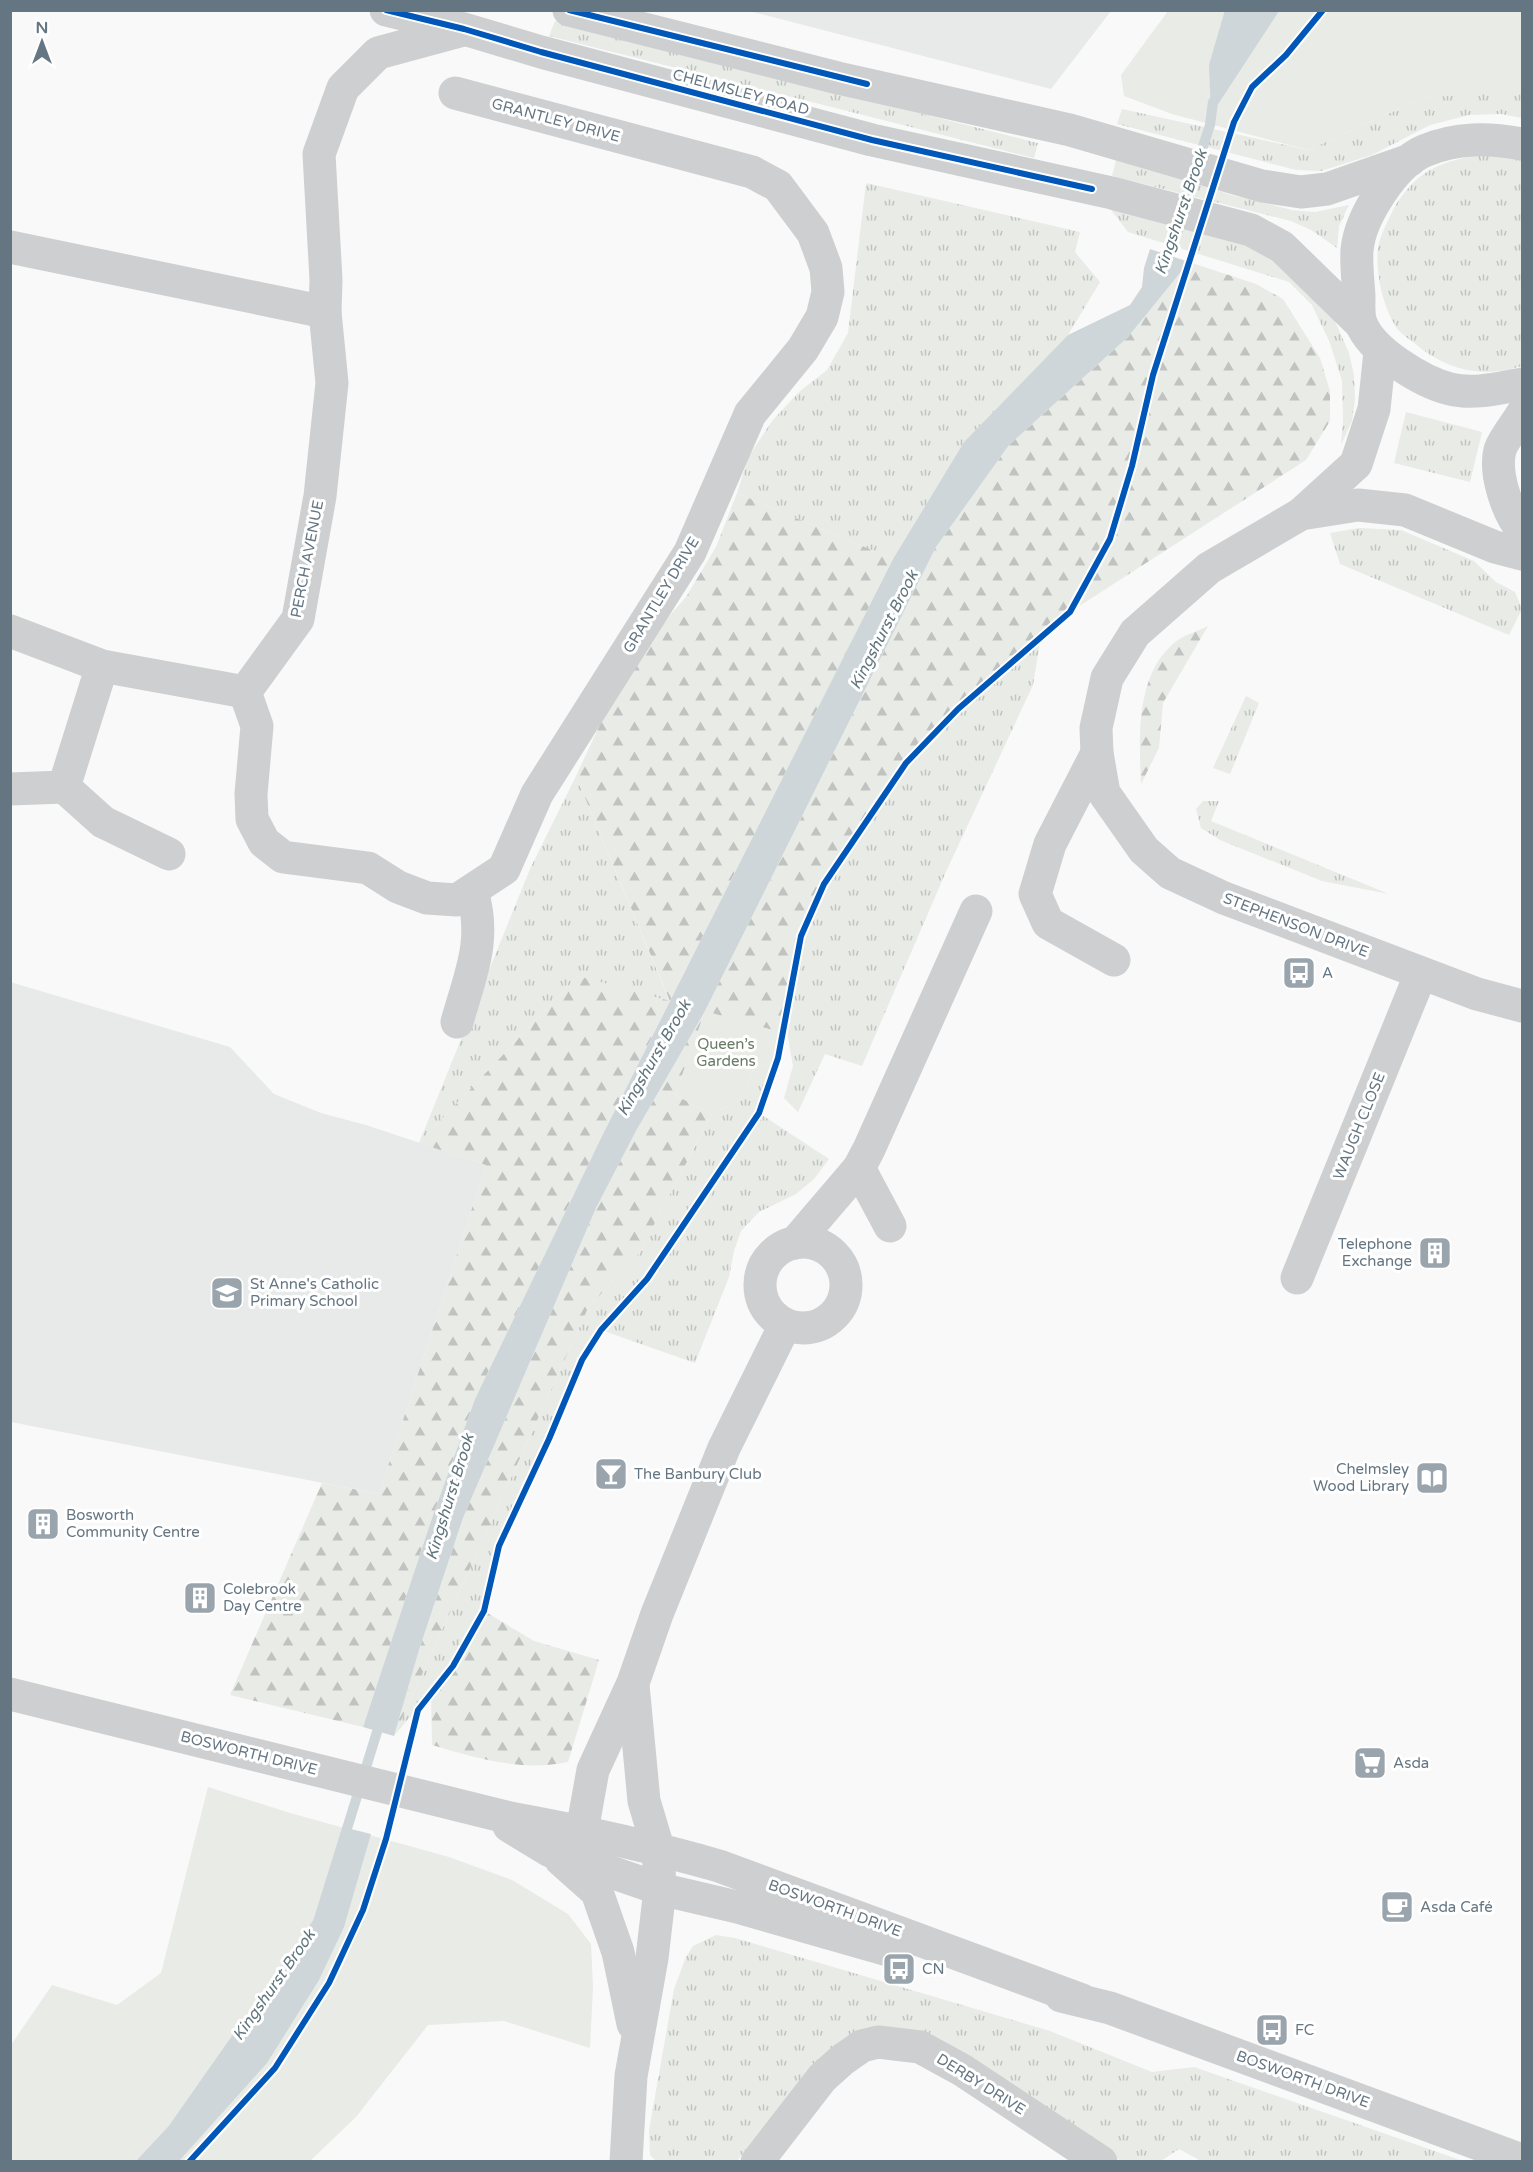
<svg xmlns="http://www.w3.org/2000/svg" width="1533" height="2172" viewBox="0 0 1533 2172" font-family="'Varela Round',sans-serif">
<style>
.built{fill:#e8e9e9}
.grass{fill:url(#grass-tufts)}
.forest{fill:url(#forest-firs)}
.green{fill:#e8ebe6}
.water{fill:#ced6d9}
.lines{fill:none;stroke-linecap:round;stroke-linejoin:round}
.stream{stroke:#ced6d9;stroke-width:10}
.minor{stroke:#cecfd0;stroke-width:33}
.cycleway-casing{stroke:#fff;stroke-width:10}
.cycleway{stroke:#0057b8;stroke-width:6}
.labels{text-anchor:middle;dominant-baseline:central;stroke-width:6;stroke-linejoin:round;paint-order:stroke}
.street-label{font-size:15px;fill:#657683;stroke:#fff}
.poi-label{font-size:15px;fill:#657683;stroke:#fff;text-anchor:start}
.park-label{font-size:15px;fill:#687a64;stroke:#fff}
.water-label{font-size:16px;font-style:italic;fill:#60757c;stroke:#fff}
</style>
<defs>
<pattern id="grass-tufts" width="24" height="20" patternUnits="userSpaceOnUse" patternTransform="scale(1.5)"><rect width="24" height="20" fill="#e8ebe6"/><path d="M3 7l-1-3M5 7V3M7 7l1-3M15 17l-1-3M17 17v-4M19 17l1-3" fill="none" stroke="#c0c3c0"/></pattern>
<pattern id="forest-firs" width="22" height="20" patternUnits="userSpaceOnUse" patternTransform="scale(1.5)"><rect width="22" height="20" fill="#e8ebe6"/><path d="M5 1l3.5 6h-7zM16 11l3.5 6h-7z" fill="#c0c3c0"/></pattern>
</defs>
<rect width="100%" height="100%" fill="#f9f9f9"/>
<g class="built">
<path d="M 749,11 L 1111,10 L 1111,11 L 1051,89 Z"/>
<path d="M 10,982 L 230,1047 L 274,1094 L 321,1113 L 366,1125 L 486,1165 L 379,1494 L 11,1422 Z"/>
</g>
<g class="grass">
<path d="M 555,21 L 1038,143 L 1034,158 L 549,36 Z"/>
<path d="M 1522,88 L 1522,118 L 1501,114 L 1469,115 L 1430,125 L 1372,155 L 1321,171 L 1296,170 L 1117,124 L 1122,109 L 1308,150 L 1423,98 Z"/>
<path d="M 1118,152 L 1183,179 L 1231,195 L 1292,210 L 1315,212 L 1349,205 L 1339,226 L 1337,248 L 1311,230 L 1291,221 L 1112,176 Z"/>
<path d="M 1491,153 L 1522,157 L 1522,366 C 1480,379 1446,370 1413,342 C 1407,338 1400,333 1396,327 C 1383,307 1375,272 1378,248 C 1380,235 1388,221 1393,210 C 1401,195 1415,178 1430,170 C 1449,160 1469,156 1491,153 Z"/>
<path d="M 866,183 L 1080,232 L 1075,252 L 1100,282 L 1068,335 L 964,442 L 893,559 L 737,493 L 749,456 L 772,421 L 800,391 L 827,370 L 848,333 Z"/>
<path d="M 1105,202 L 1233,235 L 1283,261 L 1335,321 L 1349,353 L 1354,375 L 1355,399 L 1352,421 L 1341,445 L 1343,421 L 1342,381 L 1330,343 L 1312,305 L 1289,282 L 1128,232 Z"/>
<path d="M 1406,412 L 1482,432 L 1470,482 L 1394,463 Z"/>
<path d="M 1359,528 L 1401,530 L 1474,561 L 1496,582 L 1515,592 L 1522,609 L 1509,635 L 1340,564 L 1330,533 Z"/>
<path d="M 1041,636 L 1033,685 L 945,874 L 862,1066 L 825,1054 L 798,1112 L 784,1098 L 793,1066 L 785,1021 L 801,936 L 824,884 L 906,763 L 958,709 Z"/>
<path d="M 1246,696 L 1259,703 L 1230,774 L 1213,768 Z"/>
<path d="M 576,776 L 670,1002 L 578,976 L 419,1143 L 530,869 Z"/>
<path d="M 1203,801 L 1219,801 L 1211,821 L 1389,894 L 1322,881 L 1220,840 L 1201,828 L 1196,809 Z"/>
<path d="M 778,1058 L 759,1113 L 829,1159 L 814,1179 L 796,1194 L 759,1212 L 741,1231 L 734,1251 L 729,1277 L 695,1363 L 601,1330 L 582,1360 L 549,1439 L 499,1546 L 484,1611 L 453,1666 L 394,1736 L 588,1308 L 639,1253 L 712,1114 L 740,1100 L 752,1072 Z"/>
<path d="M 716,1935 L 735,1938 L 1050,2031 L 1152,2072 L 1194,2067 L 1463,2161 L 1203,2162 L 1179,2149 L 1161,2161 L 1121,2161 L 953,2049 L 901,2031 L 769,2122 L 737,2161 L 656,2161 L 650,2155 L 649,2130 L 674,1989 L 686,1957 L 693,1946 Z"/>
</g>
<g class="forest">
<path d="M 1189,262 L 1256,284 L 1283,299 L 1320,358 L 1330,391 L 1330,421 L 1306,460 L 1070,612 L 958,709 L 906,763 L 824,884 L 801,936 L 783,1033 L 705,1012 L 675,1095 L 712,1114 L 639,1253 L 588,1308 L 394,1736 L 419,1650 L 463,1518 L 596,1208 L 636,1131 L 705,1011 L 936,547 L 1009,445 L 1128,337 Z"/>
<path d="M 737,493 L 893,559 L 603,1134 L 475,1399 L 433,1515 L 363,1727 L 230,1695 L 322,1483 L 379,1494 L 486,1165 L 419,1143 L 578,976 L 670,1001 L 576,776 L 612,699 L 650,638 L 686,597 L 716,547 Z"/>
<path d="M 1208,626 L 1163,703 L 1159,748 L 1141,784 C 1139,737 1135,671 1178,640 C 1186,634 1199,631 1208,626 Z"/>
<path d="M 484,1611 L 534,1641 L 599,1660 L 568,1762 C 522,1772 476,1758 432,1745 L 431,1693 L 453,1666 Z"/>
</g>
<g class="green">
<path d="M 1168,11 L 1522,11 L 1522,95 L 1499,92 L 1423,98 L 1308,150 L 1172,114 L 1124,96 L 1121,75 Z"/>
<path d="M 705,1011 L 783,1033 L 778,1058 L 752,1072 L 740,1100 L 712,1114 L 675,1095 Z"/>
<path d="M 208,1787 L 290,1813 L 449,1857 L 512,1880 L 568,1914 L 591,1944 L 593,1987 L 590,2048 L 504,2021 L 428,2025 L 356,2117 L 310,2161 L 11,2162 L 11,2045 L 52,1985 L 117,2005 L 161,1973 Z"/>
</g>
<g class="water">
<path d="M 1225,10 L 1279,11 L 1211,115 L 1209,65 Z"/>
<path d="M 1150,249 L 1189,262 L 1128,337 L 1009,445 L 936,547 L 705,1011 L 636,1131 L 596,1208 L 463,1518 L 419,1650 L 394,1736 L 363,1727 L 433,1515 L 475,1399 L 603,1134 L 893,559 L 964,442 L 1068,335 L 1130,305 L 1142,287 L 1144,268 Z"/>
<path d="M 347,1828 L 371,1834 L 344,1927 L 319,1980 L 267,2063 L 179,2161 L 142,2161 L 172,2130 L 318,1922 Z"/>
</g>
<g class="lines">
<g class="stream">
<path d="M 1163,268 L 1210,125 L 1213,102"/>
<path d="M 142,2162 L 172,2130 L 318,1922 L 381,1719"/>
</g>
<g class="minor">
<path d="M 386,10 L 464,29 L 541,52 L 872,140 L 1112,193 L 1251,230 L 1282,247 L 1360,323"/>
<path d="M 569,10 L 838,78 L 1070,130 L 1262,186 L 1301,192 L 1327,189 L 1410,160"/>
<path d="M 1522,144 C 1488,138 1457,137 1424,151 C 1394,164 1360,217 1357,250 C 1356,265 1358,281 1359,296 C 1359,304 1358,315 1361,323 C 1371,351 1422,382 1450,389 C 1474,395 1499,388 1522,384"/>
<path d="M 10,247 L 325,312"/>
<path d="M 1522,414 C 1517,423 1503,440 1500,450 C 1494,473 1507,512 1522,530"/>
<path d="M 1301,514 L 1356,464 L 1374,409 L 1380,352"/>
<path d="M 1522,554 L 1495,547 L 1405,510 L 1358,505 L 1301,514 L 1209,568 L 1135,633 L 1107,678 L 1096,728 L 1097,753 L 1104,793 L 1144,850 L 1170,873 L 1224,898 L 1477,994 L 1522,1006"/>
<path d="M 10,631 L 102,666 L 245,692 L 298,619 L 320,496 L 332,383 L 325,312 L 326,280 L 319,154 L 343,88 L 378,53 L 463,30"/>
<path d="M 102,666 L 64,787 L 103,822 L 169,854"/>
<path d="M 245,692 L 257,726 L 251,794 L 252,819 L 264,842 L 283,857 L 368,868 L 398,887 L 427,898 L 457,900 L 504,869 L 537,794 L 690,552 L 750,414 L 803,349 L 822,317 L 828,292 L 826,268 L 813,233 L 778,186 L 752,172 L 455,93"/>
<path d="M 1097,753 L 1050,844 L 1035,894 L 1048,923 L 1114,960"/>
<path d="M 10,789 L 64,787"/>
<path d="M 457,1022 C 470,975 487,941 472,891"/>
<path d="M 859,1168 L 890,1226"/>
<circle cx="803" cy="1285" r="43"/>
<path d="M 795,1243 L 859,1168 L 869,1149 L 976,911"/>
<path d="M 1297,1278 L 1421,973"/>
<path d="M 10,1694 L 510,1818 C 581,1831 650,1846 719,1866 L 1082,2000"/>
<path d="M 509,1826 L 550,1851 L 660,1889 L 737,1907 L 898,1953"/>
<path d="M 595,1848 L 582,1831 L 593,1770 L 633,1683 L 657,1614 L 724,1448 L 785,1325"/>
<path d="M 561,1860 L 597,1892 L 618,1952 L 633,2024"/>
<path d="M 1061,1996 L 1110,2008 L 1522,2160"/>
<path d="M 626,2162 L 631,2076 L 652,1958 L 660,1889 L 658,1848 L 644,1801 L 633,1685"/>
<path d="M 757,2162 L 822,2078 L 842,2060 L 862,2046 L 878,2042 L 920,2047 L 962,2070 L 1101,2162"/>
</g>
<g class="cycleway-casing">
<g id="cycleway">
<path d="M 386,10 L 464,29 L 541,52 L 872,140 L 1092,189"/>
<path d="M 569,10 L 867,84"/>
<path d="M 189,2162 L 275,2068 L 329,1983 L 363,1910 L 386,1839 L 418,1710 L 453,1666 L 484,1611 L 499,1546 L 549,1439 L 582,1360 L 601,1330 L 647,1279 L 759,1113 L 778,1058 L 801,936 L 824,884 L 906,763 L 958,709 L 1070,612 L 1110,539 L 1132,466 L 1153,375 L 1234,122 L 1252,87 L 1286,55 L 1323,10"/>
</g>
</g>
<use href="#cycleway" class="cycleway"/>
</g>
<defs>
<g id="bus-square" transform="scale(1.725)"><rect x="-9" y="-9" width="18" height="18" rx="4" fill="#99a4ac" stroke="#fff"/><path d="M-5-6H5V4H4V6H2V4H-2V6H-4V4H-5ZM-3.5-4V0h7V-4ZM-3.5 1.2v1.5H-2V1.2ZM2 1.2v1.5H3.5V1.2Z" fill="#fff"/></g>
<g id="building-square" transform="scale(1.725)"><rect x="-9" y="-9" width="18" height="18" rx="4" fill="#99a4ac" stroke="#fff"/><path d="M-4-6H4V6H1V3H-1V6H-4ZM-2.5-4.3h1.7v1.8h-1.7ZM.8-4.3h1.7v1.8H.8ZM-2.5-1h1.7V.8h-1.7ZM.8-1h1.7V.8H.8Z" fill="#fff"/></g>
<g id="school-square" transform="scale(1.725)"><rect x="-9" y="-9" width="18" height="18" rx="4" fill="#99a4ac" stroke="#fff"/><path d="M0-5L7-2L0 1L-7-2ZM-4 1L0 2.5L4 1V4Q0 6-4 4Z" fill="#fff"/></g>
<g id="bar-square" transform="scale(1.725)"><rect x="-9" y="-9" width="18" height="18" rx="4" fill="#99a4ac" stroke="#fff"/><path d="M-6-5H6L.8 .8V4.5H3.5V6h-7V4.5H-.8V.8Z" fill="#fff"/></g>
<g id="library-square" transform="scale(1.725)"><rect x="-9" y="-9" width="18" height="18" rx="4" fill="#99a4ac" stroke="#fff"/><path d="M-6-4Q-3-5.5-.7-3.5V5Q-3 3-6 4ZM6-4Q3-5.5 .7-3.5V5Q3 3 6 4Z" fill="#fff"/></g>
<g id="supermarket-square" transform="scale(1.725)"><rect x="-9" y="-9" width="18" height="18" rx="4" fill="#99a4ac" stroke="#fff"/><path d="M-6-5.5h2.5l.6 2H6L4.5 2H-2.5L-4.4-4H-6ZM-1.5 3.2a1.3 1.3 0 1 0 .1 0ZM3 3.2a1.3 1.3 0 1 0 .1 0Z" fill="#fff"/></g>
<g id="cafe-square" transform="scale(1.725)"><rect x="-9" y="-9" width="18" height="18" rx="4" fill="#99a4ac" stroke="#fff"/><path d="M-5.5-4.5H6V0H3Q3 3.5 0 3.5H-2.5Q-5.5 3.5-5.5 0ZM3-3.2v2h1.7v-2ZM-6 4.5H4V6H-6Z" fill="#fff"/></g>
</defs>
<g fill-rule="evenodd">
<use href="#bus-square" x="1299" y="973"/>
<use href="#building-square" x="1435" y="1253"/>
<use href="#school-square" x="227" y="1293"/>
<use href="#bar-square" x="611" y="1474"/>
<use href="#library-square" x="1432" y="1478"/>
<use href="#building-square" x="43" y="1524"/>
<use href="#building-square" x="200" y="1598"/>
<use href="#supermarket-square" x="1370" y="1763"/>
<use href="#cafe-square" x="1397" y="1907"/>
<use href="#bus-square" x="899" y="1969"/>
<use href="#bus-square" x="1272" y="2030"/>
</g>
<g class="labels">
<g class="street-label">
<text transform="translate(741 92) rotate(15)">CHELMSLEY ROAD</text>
<text transform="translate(556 120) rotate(15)">GRANTLEY DRIVE</text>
<text transform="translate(307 559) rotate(-79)">PERCH AVENUE</text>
<text transform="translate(661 595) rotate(-59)">GRANTLEY DRIVE</text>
<text transform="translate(1296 925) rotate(21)">STEPHENSON DRIVE</text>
<text transform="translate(1359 1126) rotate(-68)">WAUGH CLOSE</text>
<text transform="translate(249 1753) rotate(14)">BOSWORTH DRIVE</text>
<text transform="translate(835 1908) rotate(20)">BOSWORTH DRIVE</text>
<text transform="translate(1303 2079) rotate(20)">BOSWORTH DRIVE</text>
<text transform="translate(981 2084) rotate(32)">DERBY DRIVE</text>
</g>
<g class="poi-label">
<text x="1322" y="973">A</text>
<text x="1412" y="1244" text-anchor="end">Telephone<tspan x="1412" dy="17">Exchange</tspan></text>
<text x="250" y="1284">St Anne's Catholic<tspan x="250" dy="17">Primary School</tspan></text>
<text x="1409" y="1469" text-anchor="end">Chelmsley<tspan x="1409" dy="17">Wood Library</tspan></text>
<text x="634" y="1474">The Banbury Club</text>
<text x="66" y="1515">Bosworth<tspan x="66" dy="17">Community Centre</tspan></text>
<text x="223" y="1589">Colebrook<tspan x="223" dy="17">Day Centre</tspan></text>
<text x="1393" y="1763">Asda</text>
<text x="1420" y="1907">Asda Café</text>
<text x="922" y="1969">CN</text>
<text x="1295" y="2030">FC</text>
</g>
<g class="park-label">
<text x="726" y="1044">Queen’s<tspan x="726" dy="17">Gardens</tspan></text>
</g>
<g class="water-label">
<text transform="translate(1181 212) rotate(-71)">Kingshurst Brook</text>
<text transform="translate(884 630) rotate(-63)">Kingshurst Brook</text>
<text transform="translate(654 1058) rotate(-60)">Kingshurst Brook</text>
<text transform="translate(450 1497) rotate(-73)">Kingshurst Brook</text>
<text transform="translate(274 1985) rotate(-55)">Kingshurst Brook</text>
</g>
</g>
<rect width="1533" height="2172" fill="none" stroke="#657683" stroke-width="24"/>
<g transform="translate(42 42)" stroke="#ffffff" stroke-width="4.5" paint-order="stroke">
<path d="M0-4.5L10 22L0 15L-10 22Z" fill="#657683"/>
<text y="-9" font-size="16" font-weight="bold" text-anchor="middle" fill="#657683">N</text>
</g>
</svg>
